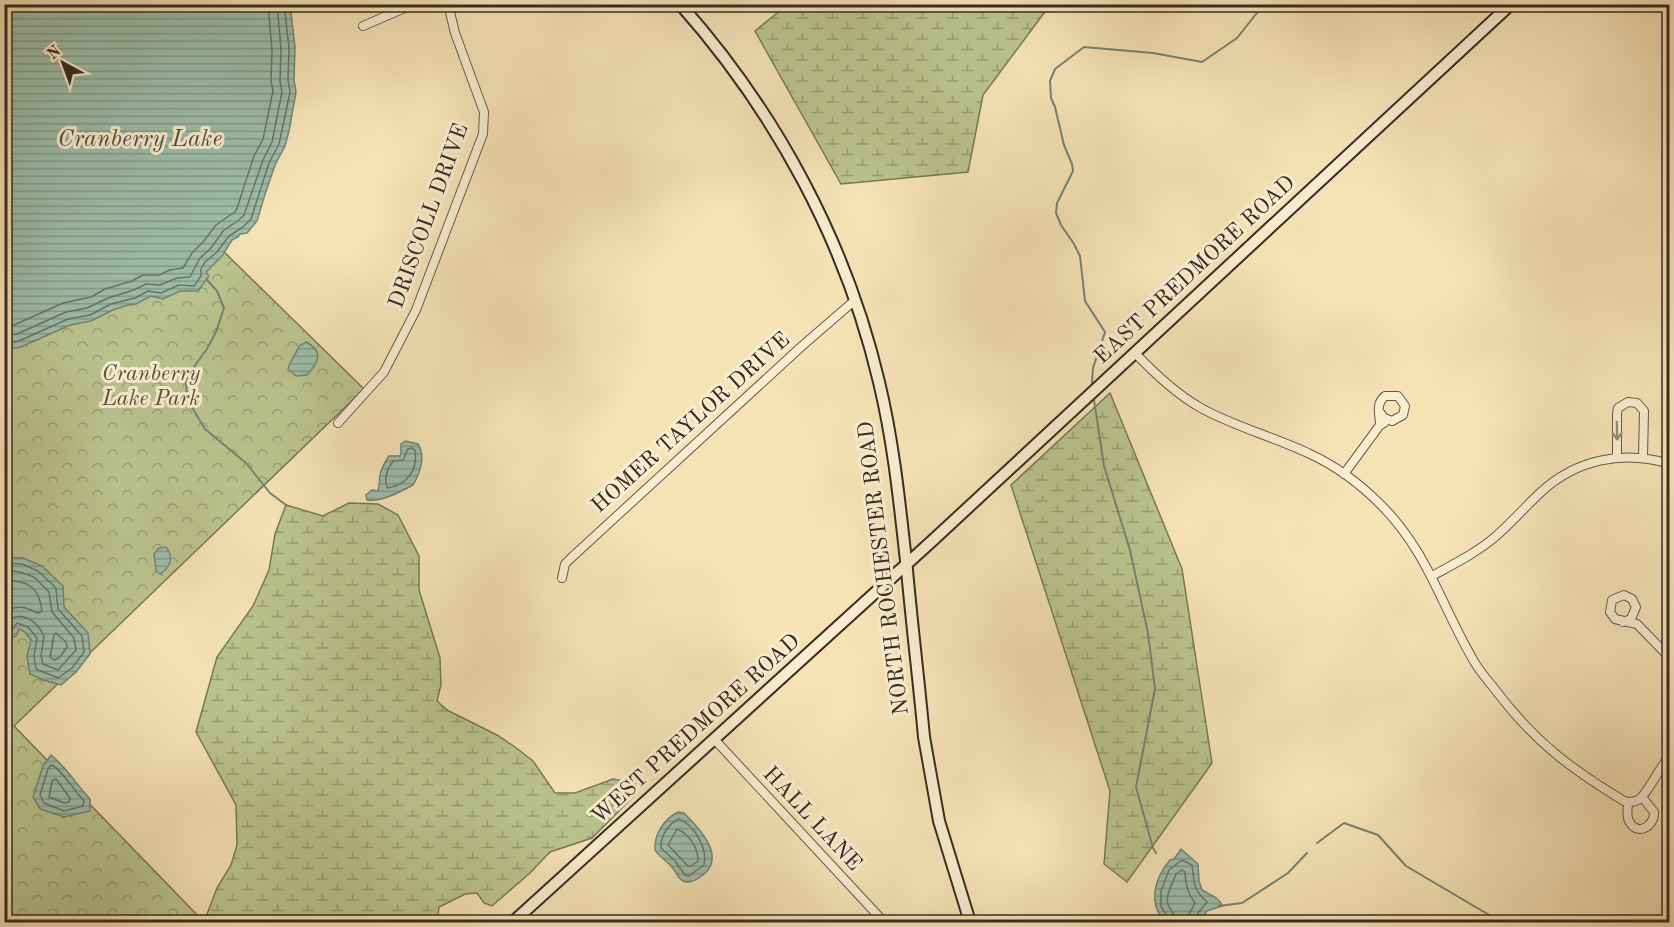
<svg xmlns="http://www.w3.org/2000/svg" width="1674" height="927" viewBox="0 0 1674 927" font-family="'Old Standard TT',serif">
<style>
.wetland{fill:url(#wetland-marsh);stroke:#7a7858;stroke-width:1.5}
.park{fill:url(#park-crowns);stroke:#7a7858;stroke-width:1.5}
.water{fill:url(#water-rules);stroke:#758374;stroke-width:1.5}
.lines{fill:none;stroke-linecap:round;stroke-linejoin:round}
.shore{stroke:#6b7466;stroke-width:1.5}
.stream{stroke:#758374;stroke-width:2}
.street-casing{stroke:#685947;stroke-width:10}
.secondary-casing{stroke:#392b22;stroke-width:14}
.street{stroke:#f8edd0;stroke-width:8}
.secondary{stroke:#f8edd0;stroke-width:10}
.oneway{stroke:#988c79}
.labels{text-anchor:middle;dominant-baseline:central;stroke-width:6;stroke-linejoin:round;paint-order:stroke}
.street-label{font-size:22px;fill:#392b22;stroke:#f8edd0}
.park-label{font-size:22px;font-style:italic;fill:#59513d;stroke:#f8edd0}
.water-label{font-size:24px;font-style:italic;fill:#525044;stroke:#f8edd0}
</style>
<defs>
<pattern id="wetland-marsh" width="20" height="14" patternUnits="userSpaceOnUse" patternTransform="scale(1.5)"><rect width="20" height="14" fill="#bac48f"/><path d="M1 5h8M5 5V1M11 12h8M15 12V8" fill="none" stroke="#989f74"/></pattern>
<pattern id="park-crowns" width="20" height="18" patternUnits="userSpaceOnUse" patternTransform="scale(1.5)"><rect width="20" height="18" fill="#bac48f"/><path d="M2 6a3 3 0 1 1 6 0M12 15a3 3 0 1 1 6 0" fill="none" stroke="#989f74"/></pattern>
<pattern id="water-rules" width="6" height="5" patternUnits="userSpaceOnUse" patternTransform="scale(1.5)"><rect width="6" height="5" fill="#9dbeaa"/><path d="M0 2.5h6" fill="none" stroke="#819b8a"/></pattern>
</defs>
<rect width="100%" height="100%" fill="#f5e3b6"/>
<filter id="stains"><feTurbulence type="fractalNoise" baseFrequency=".00333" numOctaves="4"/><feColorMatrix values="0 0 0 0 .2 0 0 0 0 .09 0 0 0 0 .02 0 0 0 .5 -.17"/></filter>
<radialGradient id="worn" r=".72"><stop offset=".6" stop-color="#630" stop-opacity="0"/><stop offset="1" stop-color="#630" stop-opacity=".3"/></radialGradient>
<g class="wetland">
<path d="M 787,5 L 787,4 L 1050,5 L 983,95 L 968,172 L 841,184 L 755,31 Z"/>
<path d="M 1110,393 L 1182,569 L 1212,763 L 1127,882 L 1104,864 L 1110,791 L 1011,485 Z"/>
<path d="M 349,503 L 378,504 L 398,515 L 419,556 L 419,590 L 440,658 L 441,685 L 437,701 L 447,710 L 497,735 L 515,747 L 533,761 L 555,793 L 575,793 L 613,779 L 635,783 L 634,796 L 592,838 L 550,852 L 530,873 L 492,906 L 484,903 L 477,893 L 465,894 L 439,907 L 437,922 L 204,922 L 217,888 L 231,865 L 237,845 L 236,805 L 196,732 L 217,657 L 253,606 L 269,570 L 275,534 L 286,505 L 323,516 Z"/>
</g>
<path class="park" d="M 77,108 L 364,389 L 14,726 L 204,922 L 5,922 L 5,175 Z"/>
<g class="water">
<path d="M 4,5 L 290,5 L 295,47 L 294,80 L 296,92 L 289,131 L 285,146 L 275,165 L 265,194 L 257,221 L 247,233 L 240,234 L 238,237 L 232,240 L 222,256 L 206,272 L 209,276 L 198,291 L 180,291 L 163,299 L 151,296 L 136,304 L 128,305 L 113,310 L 91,321 L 70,325 L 21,347 L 5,350 Z"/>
<path d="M 306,342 C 325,352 318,363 307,375 L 296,376 L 288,369 C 290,360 296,355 299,346 Z"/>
<path d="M 405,441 L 418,444 C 426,457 420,473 413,485 C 402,491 380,503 367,500 L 366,495 L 372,490 L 378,491 C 380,485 379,481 380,475 C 381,468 385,462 389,456 L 400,456 L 401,453 L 401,444 Z"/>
<path d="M 166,547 C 174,557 171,567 160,574 L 156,571 L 154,554 L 159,548 Z"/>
<path d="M 5,557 L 23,558 L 42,566 L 63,586 L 64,607 L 88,633 L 90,654 L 76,672 L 61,685 L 43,680 L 30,674 L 27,656 L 31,640 L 25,632 L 19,629 L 16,636 L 5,639 Z"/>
<path d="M 51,755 C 67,768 76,784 90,799 L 90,811 L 64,817 L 40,809 L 33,797 L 43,766 Z"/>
<path d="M 678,812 L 684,813 C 698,827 727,856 703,875 C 699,878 692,883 687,882 C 679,882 676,871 671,866 C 666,860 659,857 655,850 C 654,834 664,819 678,812 Z"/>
<path d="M 1181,849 L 1198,864 L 1199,881 L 1202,890 C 1209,894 1220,898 1222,906 L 1207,911 L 1199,922 L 1165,922 C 1148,903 1154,879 1170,860 L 1174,859 Z"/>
</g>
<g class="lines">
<g class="shore">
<path d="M 4,327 L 14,325 L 63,303 L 91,297 L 105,289 L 132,281 L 143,275 L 159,275 L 170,270 L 183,268 L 192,253 L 204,241 L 216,225 L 236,211 L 254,156 L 263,139 L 273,91 L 271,81 L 272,50 L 268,4"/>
<path d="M 4,336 L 17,334 L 66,312 L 87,308 L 108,298 L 134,290 L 146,284 L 160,285 L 177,278 L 190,277 L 200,258 L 211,248 L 224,230 L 239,220 L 244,215 L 263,160 L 272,142 L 282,92 L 280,81 L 281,49 L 277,4"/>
<path d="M 4,344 L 19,341 L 68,319 L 90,315 L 111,304 L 135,298 L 148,291 L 161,293 L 179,285 L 194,286 L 201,276 L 201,269 L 205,262 L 217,252 L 229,236 L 243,227 L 251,219 L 269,163 L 279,144 L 290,92 L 288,80 L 289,48 L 284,4"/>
<path d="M 411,448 L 415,450 C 418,471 407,485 387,488 C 384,479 387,469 393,461 L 403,460 L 408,449 Z"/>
<path d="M 4,563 L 22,564 L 38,571 L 56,588 L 58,609 L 82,636 L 84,652 L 72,668 L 58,678 L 36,669 L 34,656 L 37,638 L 28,627 L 17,623 L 11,631 L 4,633"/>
<path d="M 4,570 L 20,572 L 34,577 L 49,592 L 52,612 L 74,638 L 76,650 L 58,670 L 43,664 L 41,656 L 44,636 C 36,619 18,608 4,625"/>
<path d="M 4,580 C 28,581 39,586 42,611 L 38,613 C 26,607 17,604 4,612"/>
<path d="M 56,633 L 66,642 L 67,647 L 60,657 L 54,660 L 50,657 L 54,635 Z"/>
<path d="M 51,765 C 61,768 74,791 84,801 L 83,806 L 64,811 L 44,803 L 40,795 L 48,769 Z"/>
<path d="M 56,779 L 70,798 L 69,802 L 64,803 L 49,797 L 52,781 Z"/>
<path d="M 679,819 C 694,825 708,848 704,865 L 689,876 L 685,875 L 675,861 L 661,848 C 660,836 669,823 679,819 Z"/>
<path d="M 677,829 C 689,834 698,847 698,861 L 691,866 L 688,866 L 668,845 Z"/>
<path d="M 1169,922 L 1168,918 L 1161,906 L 1161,891 L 1169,870 L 1182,860 L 1192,865 C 1195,884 1192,888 1207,902 L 1198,913 L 1195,922"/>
<path d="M 1176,922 C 1176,914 1170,911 1168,904 C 1165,895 1173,883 1176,874 L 1182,870 L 1185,872 C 1185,884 1188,894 1195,903 L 1188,916 L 1188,922"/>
</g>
<g class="stream">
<path d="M 206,279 L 217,291 L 224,308 L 216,332 L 207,349 L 187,376 L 186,382 L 187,399 L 205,429 L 246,463 L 270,493 L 286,505"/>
<path d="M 1092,383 L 1093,368 L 1105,332 L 1085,301 L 1080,256 L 1074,244 L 1061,225 L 1056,213 L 1057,203 L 1073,171 L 1072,164 L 1064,145 L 1055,107 L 1051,98 L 1050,81 L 1055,69 L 1084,47 L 1153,53 L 1202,62 L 1237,38 L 1264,4"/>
<path d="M 1094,400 L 1104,466 L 1130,550 L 1148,633 L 1155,689 L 1136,787 L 1153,848 L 1156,853"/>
<path d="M 1317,843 L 1344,823 L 1378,835 L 1406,866 L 1501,922"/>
<path d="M 1219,906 L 1242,903 L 1288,873 L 1307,853"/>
<path d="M 1665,922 L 1670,917"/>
</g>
<g class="street-casing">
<g id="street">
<path d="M 363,26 L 414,4"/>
<path d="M 1135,353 C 1155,374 1176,394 1201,408 C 1235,427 1275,437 1310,454 C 1336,466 1360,484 1380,504 C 1428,551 1442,608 1475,663 C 1481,673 1490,683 1497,692 C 1535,742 1571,769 1624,801 C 1629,802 1633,803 1638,800 C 1647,795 1661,765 1670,755"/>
<path d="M 1379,411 L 1384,418 L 1392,421 L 1403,415 L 1405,406 L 1398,396 L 1385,396 C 1375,404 1380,414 1380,425"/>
<path d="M 338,423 L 384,372 L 416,310 L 483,134 L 484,112 L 455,33 L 448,4"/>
<path d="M 1617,457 L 1617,414 L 1618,408 L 1628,402 L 1637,403 L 1644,411 L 1643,457"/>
<path d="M 1344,474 L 1380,425 L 1384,423"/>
<path d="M 1432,576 C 1454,564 1476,553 1495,537 C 1511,523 1525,507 1541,492 C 1577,459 1623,450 1670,464"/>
<path d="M 562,578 L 565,564 L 571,558 L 802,346 L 854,301"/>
<path d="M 1623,622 L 1631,619 L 1636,607 L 1632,599 L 1624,595 L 1612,600 L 1610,612 L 1615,619 L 1637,624 L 1670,658"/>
<path d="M 715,740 L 884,922"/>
<path d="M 1628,802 C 1628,808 1626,816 1629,821 C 1637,837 1655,826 1654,812 L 1642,797"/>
</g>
</g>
<g class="secondary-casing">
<g id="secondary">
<path d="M 680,4 C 776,112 846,242 879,382 C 894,444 900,507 907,570 C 912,626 919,682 924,737 L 939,821 L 970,922"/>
<path d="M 513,922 L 932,541 L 1511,4"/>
</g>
</g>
<use href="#street" class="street"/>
<use href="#secondary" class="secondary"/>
</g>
<defs><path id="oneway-shaft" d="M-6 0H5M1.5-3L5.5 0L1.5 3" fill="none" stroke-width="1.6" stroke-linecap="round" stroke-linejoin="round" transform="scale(1.5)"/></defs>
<use class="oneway" href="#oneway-shaft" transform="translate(1617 431) rotate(89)"/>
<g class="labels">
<g class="street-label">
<text transform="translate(429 216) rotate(-70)">DRISCOLL DRIVE</text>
<text transform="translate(1195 270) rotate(-43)">EAST PREDMORE ROAD</text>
<text transform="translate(691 423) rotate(-42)">HOMER TAYLOR DRIVE</text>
<text transform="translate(884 568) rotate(-97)">NORTH ROCHESTER ROAD</text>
<text transform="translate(696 729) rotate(-42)">WEST PREDMORE ROAD</text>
<text transform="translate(812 819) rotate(47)">HALL LANE</text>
</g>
<g class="park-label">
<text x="151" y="374">Cranberry<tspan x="151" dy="25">Lake Park</tspan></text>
</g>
<g class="water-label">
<text x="140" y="140">Cranberry Lake</text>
</g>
</g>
<rect width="1674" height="927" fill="none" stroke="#f5e3b6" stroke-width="24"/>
<rect x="6" y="6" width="1662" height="915" fill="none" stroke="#392b22" stroke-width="3"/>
<rect x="12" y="12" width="1650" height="903" fill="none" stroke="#392b22" stroke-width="1.5"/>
<g transform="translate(63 63) rotate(319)" stroke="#f8edd0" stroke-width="4.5" paint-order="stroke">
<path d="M0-4.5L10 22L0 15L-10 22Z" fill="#392b22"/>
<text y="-9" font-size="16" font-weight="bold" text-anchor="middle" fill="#392b22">N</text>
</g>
<rect width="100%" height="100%" filter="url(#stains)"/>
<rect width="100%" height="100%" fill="url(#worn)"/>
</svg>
